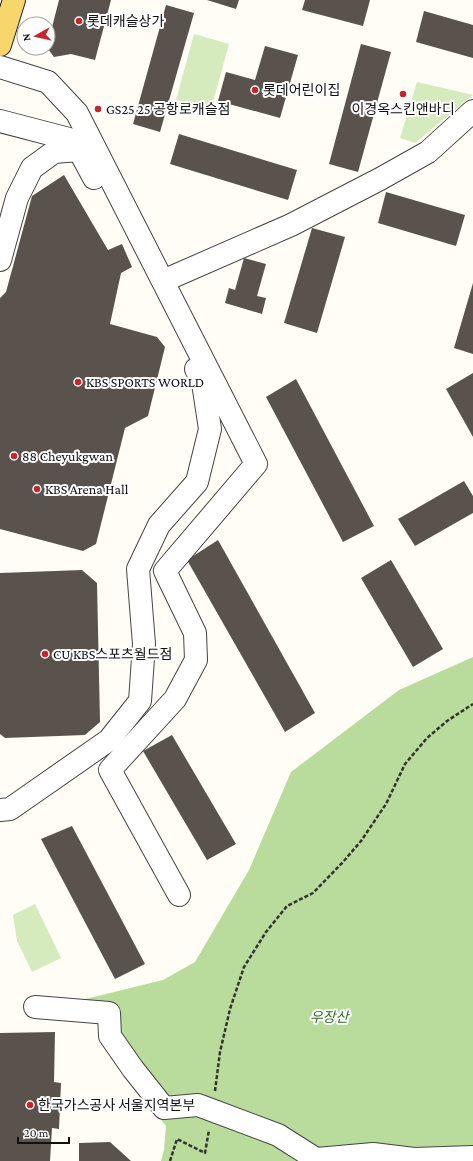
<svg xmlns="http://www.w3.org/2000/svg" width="473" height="1161" viewBox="0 0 473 1161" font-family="'Crimson Pro','Noto Sans KR',serif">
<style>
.green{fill:#d5ebbd}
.forest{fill:#b9dc9c}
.building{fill:#5a524d}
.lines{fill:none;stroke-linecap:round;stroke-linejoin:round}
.minor-casing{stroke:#444;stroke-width:24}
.major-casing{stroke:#222;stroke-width:24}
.path{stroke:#333;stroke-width:2.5;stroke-dasharray:4 2;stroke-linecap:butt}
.minor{stroke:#fff;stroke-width:22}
.major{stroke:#f9d66b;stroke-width:22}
.poi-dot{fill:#c4262e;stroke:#fff;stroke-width:1.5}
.labels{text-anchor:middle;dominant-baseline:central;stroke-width:4;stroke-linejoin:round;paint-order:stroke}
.poi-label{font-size:14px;fill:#111;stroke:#fff;text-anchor:start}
.park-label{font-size:14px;font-style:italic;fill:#2f6b1f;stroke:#fff}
</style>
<rect width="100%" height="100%" fill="#fffdf5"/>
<g class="green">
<path d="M 194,34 L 229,44 L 211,109 L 176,100 Z"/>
<path d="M 417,82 L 473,95 L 415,143 L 400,138 Z"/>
<path d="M 35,904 L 61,958 L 32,972 L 17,941 L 13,915 Z"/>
</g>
<path class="forest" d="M 473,657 L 473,1161 L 161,1161 L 164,1150 L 166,1126 L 113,1059 L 106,1026 L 40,1008 L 69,1003 L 163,980 L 195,962 L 249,870 L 291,772 L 399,690 Z"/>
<g class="building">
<path d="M 59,0 L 111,0 L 95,60 L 71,54 L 54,57 L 48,49 L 48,43 Z"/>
<path d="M 207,0 L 239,0 L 236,9 Z"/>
<path d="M 305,0 L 370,0 L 363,26 L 302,10 Z"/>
<path d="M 166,5 L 194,13 L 160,132 L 133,124 Z"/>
<path d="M 424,11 L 473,25 L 473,58 L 416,42 Z"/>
<path d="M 361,44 L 391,52 L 358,172 L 329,164 Z"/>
<path d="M 265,46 L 298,55 L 280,118 L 218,101 L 226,72 L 255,80 Z"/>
<path d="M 179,134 L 297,170 L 288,200 L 170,164 Z"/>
<path d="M 64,175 L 108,250 L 122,244 L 132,267 L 121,273 L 110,324 L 157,337 L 165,347 L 148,416 L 125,428 L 96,544 L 83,551 L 0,529 L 0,298 L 6,292 L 32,196 Z"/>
<path d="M 386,192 L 465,215 L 456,246 L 378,223 Z"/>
<path d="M 312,228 L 345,237 L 317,333 L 284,323 Z"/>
<path d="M 244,258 L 266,264 L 257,296 L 266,298 L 262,314 L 225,303 L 229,288 L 235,290 Z"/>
<path d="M 473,283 L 473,354 L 454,348 Z"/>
<path d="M 473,373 L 473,437 L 446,389 Z"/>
<path d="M 296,379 L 374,526 L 343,542 L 266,397 Z"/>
<path d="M 464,481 L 473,496 L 473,513 L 415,546 L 398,519 Z"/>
<path d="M 218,540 L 315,713 L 285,732 L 187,560 Z"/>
<path d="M 391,560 L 443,649 L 413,667 L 361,578 Z"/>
<path d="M 82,570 L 97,583 L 100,722 L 85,735 L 5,738 L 0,734 L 0,573 Z"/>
<path d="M 172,735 L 236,844 L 207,860 L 143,751 Z"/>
<path d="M 72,826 L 145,964 L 115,979 L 41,839 Z"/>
<path d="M 55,1032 L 54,1082 L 61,1083 L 59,1129 L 52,1128 L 50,1161 L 0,1161 L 0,1033 Z"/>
<path d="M 110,1142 L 131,1161 L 79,1161 L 79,1143 Z"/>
</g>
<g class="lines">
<g class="minor-casing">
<g id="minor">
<path d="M 0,67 L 48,82 L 77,113 L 256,464 L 165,571 L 195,633 L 196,660 L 175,699 L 110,770 L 179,895"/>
<path d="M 0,121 L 69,139 L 79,150 L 94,178"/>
<path d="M 0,260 L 17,198 L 32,168 L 54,152 L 79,150"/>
<path d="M 163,281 L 291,225 L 380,179 L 428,152 L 473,111"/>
<path d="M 0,810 L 10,809 L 109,740 L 140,701 L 144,644 L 138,569 L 159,525 L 197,482 L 210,429 L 203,383 L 196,369"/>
<path d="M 35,1007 L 109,1013 L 110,1036 L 133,1069 L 164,1108 L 198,1105 L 278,1135 L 319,1161"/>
<path d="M 317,1159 L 373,1154 L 414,1159 L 473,1157"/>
</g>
</g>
<g class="major-casing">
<path id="major" d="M 0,45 L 14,0"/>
</g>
<g class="path">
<path d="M 215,1091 L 220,1052 L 230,1009 L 244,967 L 266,932 L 287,906 L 313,893 L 343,862 L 361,841 L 386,804 L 405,764 L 427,738 L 447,721 L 473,704"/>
<path d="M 170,1161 L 177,1139 L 205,1153 L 209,1130"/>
</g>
<use href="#minor" class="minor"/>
<use href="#major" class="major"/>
</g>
<g class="poi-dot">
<circle cx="79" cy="21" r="4"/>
<circle cx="255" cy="90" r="4"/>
<circle cx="403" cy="94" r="4"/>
<circle cx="98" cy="109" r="4"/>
<circle cx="78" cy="382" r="4"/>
<circle cx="14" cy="456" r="4"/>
<circle cx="37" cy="489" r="4"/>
<circle cx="45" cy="654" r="4"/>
<circle cx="30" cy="1105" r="4"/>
</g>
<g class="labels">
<g class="poi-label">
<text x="87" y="21">롯데캐슬상가</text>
<text x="263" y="90">롯데어린이집</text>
<text x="106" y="109">GS25 25 공항로캐슬점</text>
<text x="403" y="109" text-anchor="middle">이경옥스킨앤바디</text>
<text x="86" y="382">KBS SPORTS WORLD</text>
<text x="22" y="456">88 Cheyukgwan</text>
<text x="45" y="489">KBS Arena Hall</text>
<text x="53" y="654">CU KBS스포츠월드점</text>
<text x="38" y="1105">한국가스공사 서울지역본부</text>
</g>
<g class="park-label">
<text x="329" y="1017">우장산</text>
</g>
</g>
<g transform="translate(36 36) rotate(262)"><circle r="19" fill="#ffffff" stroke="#a0a0a0"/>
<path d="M0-3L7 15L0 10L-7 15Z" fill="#c4262e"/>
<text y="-6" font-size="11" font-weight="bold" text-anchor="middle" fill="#111111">N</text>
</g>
<path d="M18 1137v6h51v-6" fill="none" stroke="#111111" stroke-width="2"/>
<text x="24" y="1137" font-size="12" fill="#111111" stroke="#ffffff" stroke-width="3" paint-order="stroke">20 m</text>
</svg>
